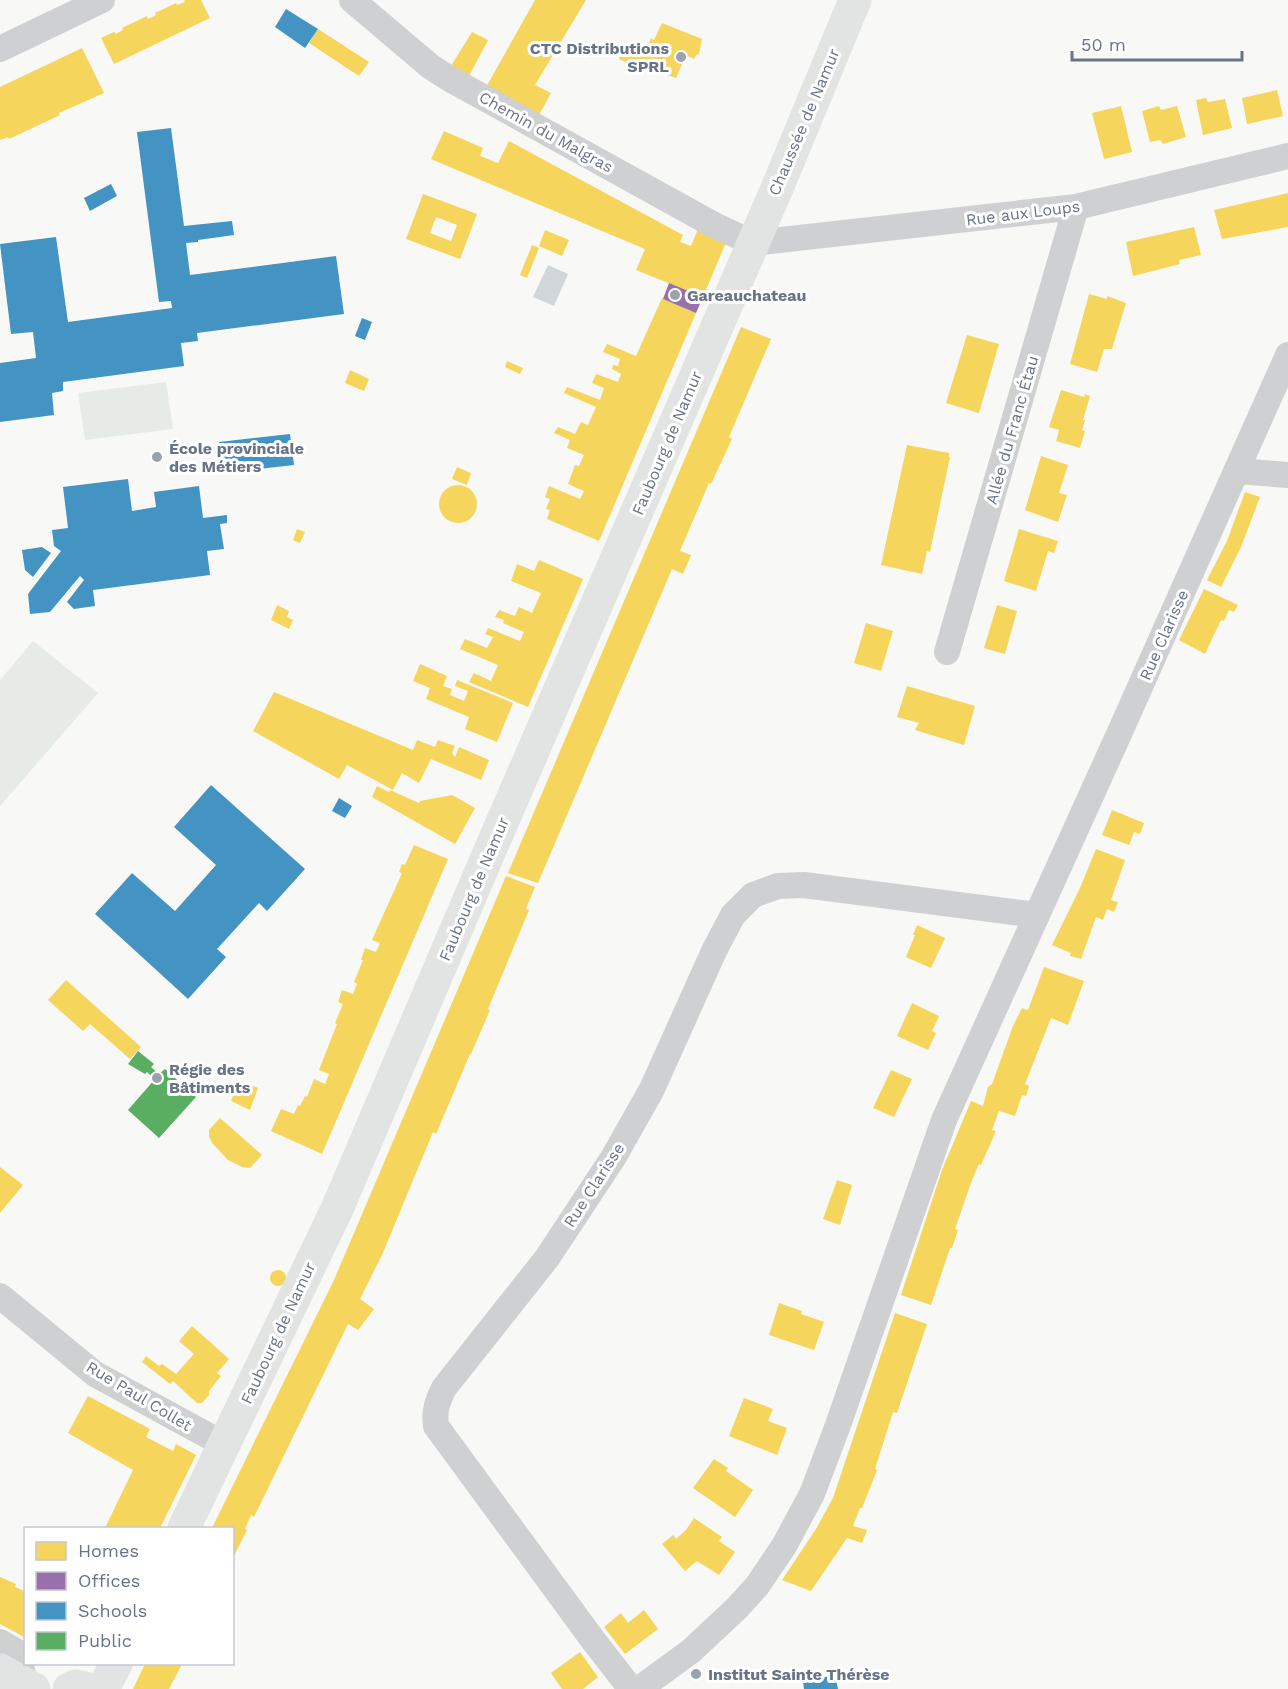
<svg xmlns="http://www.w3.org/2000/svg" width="1288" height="1689" viewBox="0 0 1288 1689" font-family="'Work Sans',sans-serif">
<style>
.green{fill:#e7ebe5}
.water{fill:#d1d6da}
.homes{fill:#f6d55c;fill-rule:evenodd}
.offices{fill:#9970ab}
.schools{fill:#4393c3}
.public{fill:#5aae61}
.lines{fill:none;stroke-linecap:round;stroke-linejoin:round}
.street{stroke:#cfd0d2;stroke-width:26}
.secondary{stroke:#e2e3e3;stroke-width:33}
.poi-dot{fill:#9aa2ae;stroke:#fff;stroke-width:2}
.labels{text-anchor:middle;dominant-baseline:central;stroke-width:6;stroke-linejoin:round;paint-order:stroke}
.poi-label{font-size:16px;font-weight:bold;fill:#687486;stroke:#fff;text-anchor:start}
.street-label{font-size:16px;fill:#687486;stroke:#fff}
</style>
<rect width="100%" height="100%" fill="#f8f8f7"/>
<g class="green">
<path d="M 166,382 L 173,429 L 85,440 L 78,393 Z"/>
<path d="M 33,641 L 98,693 L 0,806 L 0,680 Z"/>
</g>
<path class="water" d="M 548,265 L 568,274 L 554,306 L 533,297 Z"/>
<g class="homes">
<path d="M 184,0 L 201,0 L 210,18 L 114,64 L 101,38 L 114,32 L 116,34 L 123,30 L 122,28 L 147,16 L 148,19 L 156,15 L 155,13 L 176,3 L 177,5 L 185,2 Z"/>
<path d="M 535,0 L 586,0 L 535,85 L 551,93 L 538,117 L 485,89 Z"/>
<path d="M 662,23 L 702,39 L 699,54 L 696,55 L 694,59 L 686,55 L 676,78 L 648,69 L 643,73 L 638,68 L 619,59 L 625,43 L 635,48 L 640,44 L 647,47 L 651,38 L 654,40 Z"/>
<path d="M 318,29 L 369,62 L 359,76 L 309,43 Z"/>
<path d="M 472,32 L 488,40 L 467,80 L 449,69 Z"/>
<path d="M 82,48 L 104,93 L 59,113 L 60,115 L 9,139 L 8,137 L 0,140 L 0,87 Z"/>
<path d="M 1277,90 L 1283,116 L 1247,124 L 1242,98 Z"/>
<path d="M 1206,98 L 1208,102 L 1225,99 L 1232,128 L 1203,135 L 1196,100 Z"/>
<path d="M 1121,106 L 1132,152 L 1104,159 L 1092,113 Z"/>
<path d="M 1159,106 L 1161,110 L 1177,106 L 1186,137 L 1163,144 L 1160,140 L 1150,142 L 1142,111 Z"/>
<path d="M 444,131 L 483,148 L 480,156 L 498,163 L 509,141 L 683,235 L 680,242 L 691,246 L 698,229 L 727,240 L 703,297 L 636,270 L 645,249 L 431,159 Z"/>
<path d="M 1288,193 L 1288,227 L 1222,239 L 1214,210 Z"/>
<path d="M 423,194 L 477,214 L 460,259 L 406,239 ZM 436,217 L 457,225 L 451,241 L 430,233 Z"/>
<path d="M 1194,227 L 1201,255 L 1179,260 L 1180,264 L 1133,276 L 1126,242 Z"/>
<path d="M 545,230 L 569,240 L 562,256 L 539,246 Z"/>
<path d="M 532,245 L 539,248 L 527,278 L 520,275 Z"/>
<path d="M 1089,294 L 1107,299 L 1107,296 L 1126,303 L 1112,349 L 1104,349 L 1097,372 L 1070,364 Z"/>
<path d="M 662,298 L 696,313 L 599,541 L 547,519 L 550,510 L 546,509 L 550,499 L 545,497 L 549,486 L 580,499 L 584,491 L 568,484 L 575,465 L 579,466 L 584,455 L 567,448 L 570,440 L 554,433 L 558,427 L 575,434 L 581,422 L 588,425 L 596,407 L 564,393 L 567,387 L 600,400 L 604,388 L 592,383 L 596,374 L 618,382 L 621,374 L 612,369 L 613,365 L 618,366 L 620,359 L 603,352 L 607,344 L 636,356 Z"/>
<path d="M 741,327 L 771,339 L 729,437 L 732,439 L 711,484 L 709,483 L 680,551 L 691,555 L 683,574 L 672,569 L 538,883 L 508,873 Z"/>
<path d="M 967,335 L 999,344 L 979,413 L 946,403 Z"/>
<path d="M 507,361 L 523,368 L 520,374 L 505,367 Z"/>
<path d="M 350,370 L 369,379 L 364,391 L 345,383 Z"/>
<path d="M 1061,390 L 1084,397 L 1085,394 L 1090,396 L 1083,420 L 1085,420 L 1082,430 L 1085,431 L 1080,448 L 1056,441 L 1059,430 L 1049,427 Z"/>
<path d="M 907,445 L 949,453 L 949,457 L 950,457 L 930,552 L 927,551 L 922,574 L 881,565 Z"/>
<path d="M 1041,456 L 1068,465 L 1059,493 L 1067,495 L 1058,522 L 1025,510 Z"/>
<path d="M 457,467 L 471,473 L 467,485 L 452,479 Z"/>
<circle cx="458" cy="504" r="19"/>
<path d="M 1245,492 L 1260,497 L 1241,547 L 1221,587 L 1207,580 L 1227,541 Z"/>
<path d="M 297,529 L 305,532 L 300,543 L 293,540 Z"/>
<path d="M 1019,529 L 1058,541 L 1054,553 L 1048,551 L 1036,591 L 1004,581 Z"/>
<path d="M 539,560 L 583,579 L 528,707 L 469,682 L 474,673 L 491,681 L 498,665 L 460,649 L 465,639 L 487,648 L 493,637 L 485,634 L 488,628 L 520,641 L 524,632 L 503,623 L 504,620 L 495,617 L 499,610 L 515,616 L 519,607 L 532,613 L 541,593 L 511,581 L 517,564 L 534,571 Z"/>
<path d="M 1204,589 L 1238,605 L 1234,612 L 1229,610 L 1224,621 L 1221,620 L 1205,654 L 1179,640 Z"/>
<path d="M 277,605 L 289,611 L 287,617 L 293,620 L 289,629 L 271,620 Z"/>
<path d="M 997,605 L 1017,611 L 1005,654 L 984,648 Z"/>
<path d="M 866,623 L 893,631 L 881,671 L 854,663 Z"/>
<path d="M 420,664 L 447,676 L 443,686 L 452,689 L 450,695 L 464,701 L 468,691 L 455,686 L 457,680 L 513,703 L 497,742 L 465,729 L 469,717 L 426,699 L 430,688 L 413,681 Z"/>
<path d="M 907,686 L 975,706 L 964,745 L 915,730 L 919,723 L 897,717 Z"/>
<path d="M 274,692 L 413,750 L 417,740 L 435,747 L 438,740 L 455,746 L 452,753 L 455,757 L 459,747 L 489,760 L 481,780 L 431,759 L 419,783 L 402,773 L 393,790 L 347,765 L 339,779 L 253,731 Z"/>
<path d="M 377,786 L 389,792 L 390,790 L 419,803 L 420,801 L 452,795 L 475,808 L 455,844 L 372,797 Z"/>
<path d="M 1112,810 L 1144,823 L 1140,834 L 1134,832 L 1129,845 L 1102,835 Z"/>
<path d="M 414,845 L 448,859 L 322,1154 L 271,1131 L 281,1109 L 294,1114 L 298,1105 L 300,1106 L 305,1096 L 307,1097 L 314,1079 L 325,1084 L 329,1074 L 319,1070 L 337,1024 L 335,1023 L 343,1004 L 338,1002 L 342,990 L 353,994 L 357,984 L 354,982 L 363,960 L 361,960 L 365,948 L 376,952 L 380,943 L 372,940 L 402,873 L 399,872 L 402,864 L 405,865 Z"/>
<path d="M 1096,849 L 1125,860 L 1111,900 L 1118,902 L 1114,912 L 1107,909 L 1103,920 L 1096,917 L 1081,959 L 1070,956 L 1071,953 L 1052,945 L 1080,888 Z"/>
<path d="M 506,876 L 535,887 L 526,909 L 529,910 L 488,1009 L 490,1010 L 471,1054 L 470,1054 L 436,1134 L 433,1132 L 382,1255 L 360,1299 L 374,1309 L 358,1330 L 348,1324 L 254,1517 L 251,1515 L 245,1529 L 247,1530 L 232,1560 L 232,1528 L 212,1528 L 334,1280 Z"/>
<path d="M 917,925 L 945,938 L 931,968 L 906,957 L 915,935 L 913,935 Z"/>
<path d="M 1044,967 L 1084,981 L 1068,1025 L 1051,1018 L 1025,1084 L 1029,1086 L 1026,1096 L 1022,1095 L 1015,1116 L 999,1111 L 992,1130 L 996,1131 L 981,1165 L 979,1164 L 972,1180 L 955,1229 L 958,1230 L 952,1248 L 950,1248 L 931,1305 L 901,1295 L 942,1170 L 963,1120 L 971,1101 L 983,1106 L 988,1087 L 992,1084 L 1013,1026 L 1022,1008 L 1028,1010 Z"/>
<path d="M 66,980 L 141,1047 L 130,1059 L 90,1024 L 83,1031 L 48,1000 Z"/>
<path d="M 912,1003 L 939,1016 L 932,1031 L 936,1033 L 928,1050 L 897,1036 Z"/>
<path d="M 891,1070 L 912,1079 L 894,1117 L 873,1108 Z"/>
<path d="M 239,1080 L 258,1088 L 250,1110 L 231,1101 Z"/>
<path d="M 220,1118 L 262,1155 L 250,1168 L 242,1167 L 228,1160 L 212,1143 L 209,1136 L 209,1130 Z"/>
<path d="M 0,1167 L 23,1185 L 0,1213 Z"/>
<path d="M 837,1180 L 852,1185 L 840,1225 L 823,1219 Z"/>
<circle cx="278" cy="1278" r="8"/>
<path d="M 779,1303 L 802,1311 L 801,1314 L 824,1322 L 814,1350 L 769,1335 Z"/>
<path d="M 895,1313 L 927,1324 L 897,1413 L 893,1412 L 875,1469 L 877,1470 L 862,1508 L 860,1508 L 853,1526 L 867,1530 L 862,1543 L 847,1538 L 811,1591 L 782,1580 L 816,1529 L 833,1498 Z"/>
<path d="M 192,1326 L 229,1359 L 217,1373 L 221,1376 L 209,1391 L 209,1395 L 202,1403 L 197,1403 L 173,1381 L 170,1384 L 142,1362 L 146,1356 L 159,1366 L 162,1364 L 176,1374 L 194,1354 L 179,1341 Z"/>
<path d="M 88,1396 L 150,1429 L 146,1437 L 173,1451 L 176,1444 L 196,1455 L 160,1528 L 105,1528 L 133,1470 L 68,1433 Z"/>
<path d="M 744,1398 L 773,1409 L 768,1421 L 787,1428 L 777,1455 L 729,1436 Z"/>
<path d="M 714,1459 L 728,1468 L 726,1471 L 753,1490 L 735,1517 L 693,1488 Z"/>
<path d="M 694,1518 L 722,1537 L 719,1541 L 735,1552 L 719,1575 L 697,1561 L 685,1571 L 662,1544 L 673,1535 L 676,1539 L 686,1530 Z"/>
<path d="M 0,1577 L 16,1584 L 15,1587 L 26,1592 L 26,1638 L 0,1624 Z"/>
<path d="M 644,1610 L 658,1629 L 625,1654 L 604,1627 L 621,1613 L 628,1623 Z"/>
<path d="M 580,1652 L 598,1677 L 583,1689 L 562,1689 L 551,1673 Z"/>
<path d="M 145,1664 L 182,1664 L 169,1689 L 133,1689 Z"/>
</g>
<path class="offices" d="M 669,283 L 703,297 L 696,313 L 663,299 Z"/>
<g class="schools">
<path d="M 286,9 L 318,29 L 305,48 L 275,27 Z"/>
<path d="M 171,128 L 184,226 L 232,221 L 234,235 L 198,240 L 198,242 L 186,243 L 190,275 L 336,256 L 344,314 L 197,333 L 198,341 L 181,343 L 184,366 L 63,382 L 63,391 L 52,393 L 54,415 L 0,422 L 0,363 L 36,358 L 33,332 L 11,334 L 0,244 L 56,237 L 68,322 L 172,308 L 171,301 L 159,302 L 137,132 Z"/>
<path d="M 111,184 L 117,196 L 90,211 L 84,198 Z"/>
<path d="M 362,318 L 372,322 L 365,340 L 355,336 Z"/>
<path d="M 290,434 L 294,465 L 223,473 L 219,442 Z"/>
<path d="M 128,479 L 132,511 L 156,507 L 154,492 L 199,486 L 203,518 L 227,515 L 227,523 L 220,524 L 224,549 L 207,551 L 210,575 L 93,590 L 95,606 L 74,609 L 67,602 L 84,580 L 80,576 L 50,612 L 30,614 L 28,594 L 61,551 L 54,546 L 52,530 L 68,528 L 63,487 Z"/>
<path d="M 42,547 L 51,553 L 33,577 L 25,570 L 22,550 Z"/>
<path d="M 211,785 L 305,869 L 267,911 L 259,903 L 217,949 L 226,957 L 188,999 L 95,914 L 132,873 L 175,911 L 216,865 L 174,827 Z"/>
<path d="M 339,798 L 352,806 L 345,818 L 332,811 Z"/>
<path d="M 835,1675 L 838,1689 L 804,1689 L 803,1682 Z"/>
</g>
<path class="public" d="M 138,1051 L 154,1064 L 151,1067 L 159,1074 L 165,1069 L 196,1097 L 159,1138 L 128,1110 L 155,1079 L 147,1072 L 145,1074 L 128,1064 Z"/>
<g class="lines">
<g class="street">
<path d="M 352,0 L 431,67 L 450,79 L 714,225 L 753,243 L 1076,207 L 1288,156"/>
<path d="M 0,49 L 102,0"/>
<path d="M 1237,471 L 1288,475"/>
<path d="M 947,652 L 1076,207"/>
<path d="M 0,1296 L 95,1374 L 225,1445"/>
<path d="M 0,1642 L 17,1652 L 26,1685 L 15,1686"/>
<path d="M 631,1689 L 593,1640 L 436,1426 C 434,1411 437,1402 444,1388 L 547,1258 L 613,1158 L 652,1089 L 714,951 L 733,915 L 753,895 L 778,886 L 804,885 L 1037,915"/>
<path d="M 639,1689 L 691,1651 L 737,1608 L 757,1586 L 784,1546 L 812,1494 L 838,1425 L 944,1120 L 1119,734 L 1288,355"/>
</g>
<g class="secondary">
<path d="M 184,1528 L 337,1209 L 485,862 L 778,186 L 855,0"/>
<path d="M 0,1670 L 34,1689"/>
<path d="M 69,1689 L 75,1686 L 89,1689"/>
<path d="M 103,1689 L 116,1664"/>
</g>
</g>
<g class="poi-dot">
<circle cx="681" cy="57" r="6"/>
<circle cx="675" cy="295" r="6"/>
<circle cx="157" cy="457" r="6"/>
<circle cx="157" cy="1078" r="6"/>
<circle cx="696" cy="1674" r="6"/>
</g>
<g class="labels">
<g class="poi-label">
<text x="669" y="48" text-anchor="end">CTC Distributions<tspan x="669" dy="18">SPRL</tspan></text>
<text x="687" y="295">Gareauchateau</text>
<text x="169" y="448">École provinciale<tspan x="169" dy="18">des Métiers</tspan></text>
<text x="169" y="1069">Régie des<tspan x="169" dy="18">Bâtiments</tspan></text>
<text x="708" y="1674">Institut Sainte Thérèse</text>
</g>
<g class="street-label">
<text transform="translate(804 122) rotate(-67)">Chaussée de Namur</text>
<text transform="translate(546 132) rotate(29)">Chemin du Malgras</text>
<text transform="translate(1023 213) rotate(-7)">Rue aux Loups</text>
<text transform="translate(1012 430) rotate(-74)">Allée du Franc Étau</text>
<text transform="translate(667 443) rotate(-67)">Faubourg de Namur</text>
<text transform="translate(1164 635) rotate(-66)">Rue Clarisse</text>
<text transform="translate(474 889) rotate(-67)">Faubourg de Namur</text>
<text transform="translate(594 1185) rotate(-57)">Rue Clarisse</text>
<text transform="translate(278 1333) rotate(-65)">Faubourg de Namur</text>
<text transform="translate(139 1396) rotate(31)">Rue Paul Collet</text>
</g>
</g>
<rect x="24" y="1527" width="210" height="138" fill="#ffffff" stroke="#c3c7cf" stroke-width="1.5"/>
<rect x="36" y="1542" width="30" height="18" fill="#f6d55c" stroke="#c3c7cf" stroke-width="1.5"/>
<text x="78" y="1557" font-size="18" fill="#687486">Homes</text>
<rect x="36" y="1572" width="30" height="18" fill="#9970ab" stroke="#c3c7cf" stroke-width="1.5"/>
<text x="78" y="1587" font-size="18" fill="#687486">Offices</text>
<rect x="36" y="1602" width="30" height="18" fill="#4393c3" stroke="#c3c7cf" stroke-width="1.5"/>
<text x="78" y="1617" font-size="18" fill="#687486">Schools</text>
<rect x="36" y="1632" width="30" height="18" fill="#5aae61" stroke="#c3c7cf" stroke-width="1.5"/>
<text x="78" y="1647" font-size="18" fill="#687486">Public</text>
<path d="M1072 51v9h170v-9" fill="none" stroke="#687486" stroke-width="3"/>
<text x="1081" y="51" font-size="18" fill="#687486" stroke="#ffffff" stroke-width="4.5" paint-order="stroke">50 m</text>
</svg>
